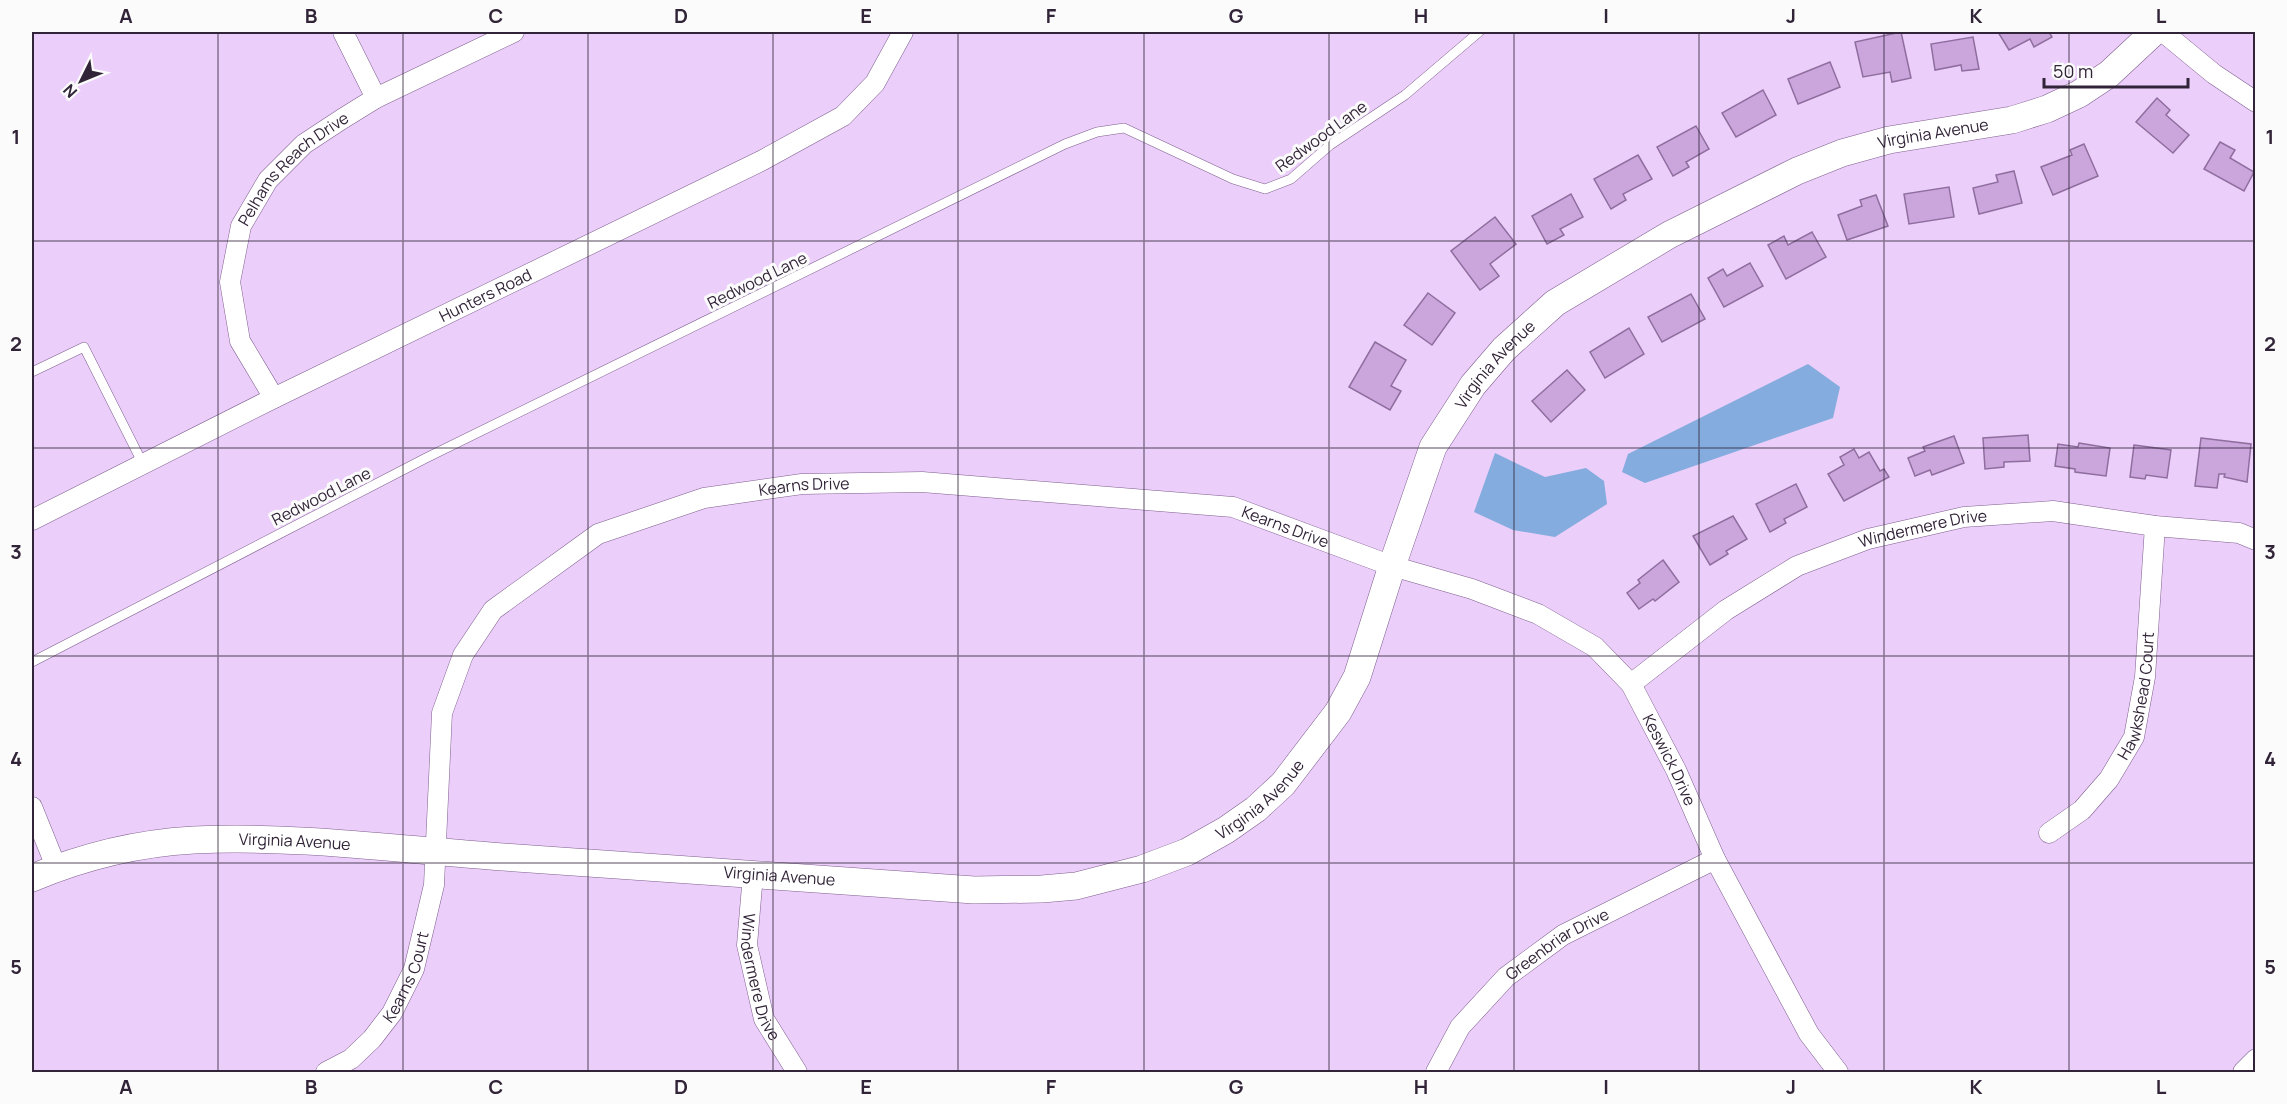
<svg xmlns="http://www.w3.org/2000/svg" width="2287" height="1104" viewBox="0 0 2287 1104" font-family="Manrope,sans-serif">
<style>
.water{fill:#84acdf}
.building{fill:#cba6dd;stroke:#8f6e9f;stroke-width:1.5}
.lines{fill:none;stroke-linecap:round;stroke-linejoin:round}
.lane-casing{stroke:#7f5f8f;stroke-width:10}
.street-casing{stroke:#7f5f8f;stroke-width:21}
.secondary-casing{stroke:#7f5f8f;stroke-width:28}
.lane{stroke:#fff;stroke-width:9}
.street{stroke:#fff;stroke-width:20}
.secondary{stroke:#fff;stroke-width:27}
.grid{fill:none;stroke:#322438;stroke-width:1.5;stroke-opacity:0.55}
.labels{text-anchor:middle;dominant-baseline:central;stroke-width:6;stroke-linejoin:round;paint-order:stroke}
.street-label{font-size:16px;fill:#322438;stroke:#fbfbfb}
.neatline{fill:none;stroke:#322438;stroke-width:2}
.grid-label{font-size:20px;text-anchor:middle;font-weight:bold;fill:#322438}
</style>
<rect width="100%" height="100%" fill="#ebcef9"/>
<g class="water">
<path d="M 1808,364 L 1840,387 L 1833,418 L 1645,483 L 1622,472 L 1628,454 Z"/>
<path d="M 1495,453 L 1545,477 L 1586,468 L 1604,481 L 1607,504 L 1555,537 L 1513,530 L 1474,512 Z"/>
</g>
<g class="building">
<path d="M 1901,32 L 1911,78 L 1892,82 L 1890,72 L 1863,77 L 1855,42 Z"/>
<path d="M 1998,32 L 2049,32 L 2052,37 L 2034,47 L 2030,39 L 2009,50 Z"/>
<path d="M 1973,37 L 1979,69 L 1962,71 L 1961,65 L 1935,70 L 1931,44 Z"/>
<path d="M 1830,62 L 1840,87 L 1798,104 L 1788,79 Z"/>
<path d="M 1763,90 L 1776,115 L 1736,137 L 1722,113 Z"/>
<path d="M 2157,98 L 2170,110 L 2166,115 L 2189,135 L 2173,153 L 2136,122 Z"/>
<path d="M 1696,126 L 1709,149 L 1686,162 L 1689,167 L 1673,176 L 1657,147 Z"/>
<path d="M 2220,142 L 2235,150 L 2230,158 L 2254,172 L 2244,191 L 2204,169 Z"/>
<path d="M 2084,144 L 2098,176 L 2053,195 L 2041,167 L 2072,155 L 2070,150 Z"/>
<path d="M 1638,155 L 1652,179 L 1623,194 L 1626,200 L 1611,209 L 1594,179 Z"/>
<path d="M 2014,171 L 2022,203 L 1979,214 L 1973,188 L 1998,182 L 1996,175 Z"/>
<path d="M 1949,187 L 1954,217 L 1909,224 L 1904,194 Z"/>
<path d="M 1571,194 L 1583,217 L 1560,229 L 1564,235 L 1547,244 L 1532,216 Z"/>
<path d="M 1876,195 L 1888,226 L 1847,240 L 1838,215 L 1862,206 L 1860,200 Z"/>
<path d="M 1495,217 L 1516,244 L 1490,264 L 1499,276 L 1480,290 L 1451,251 Z"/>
<path d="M 1812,232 L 1826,257 L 1786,279 L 1768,245 L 1784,236 L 1788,245 Z"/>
<path d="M 1750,263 L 1763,286 L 1724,307 L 1708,278 L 1723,269 L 1727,276 Z"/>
<path d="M 1428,293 L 1455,313 L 1432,345 L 1404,325 Z"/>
<path d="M 1691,294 L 1705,319 L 1662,342 L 1648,317 Z"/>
<path d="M 1629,328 L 1644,354 L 1605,378 L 1590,352 Z"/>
<path d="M 1375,342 L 1406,360 L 1391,386 L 1401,391 L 1390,410 L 1349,387 Z"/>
<path d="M 1567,370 L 1585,390 L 1551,422 L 1532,401 Z"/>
<path d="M 2028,435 L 2030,461 L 2004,462 L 2004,467 L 1985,469 L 1983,438 Z"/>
<path d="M 1954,436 L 1964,463 L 1932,475 L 1930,470 L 1915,476 L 1908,458 L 1925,451 L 1923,447 Z"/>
<path d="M 2201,438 L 2251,444 L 2247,482 L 2224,477 L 2225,474 L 2219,474 L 2217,488 L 2195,486 Z"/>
<path d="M 2079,443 L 2110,448 L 2106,476 L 2075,472 L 2075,469 L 2055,466 L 2058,444 L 2078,447 Z"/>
<path d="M 2134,445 L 2171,450 L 2167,478 L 2146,475 L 2145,479 L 2130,477 Z"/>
<path d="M 1854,449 L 1859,458 L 1869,452 L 1880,471 L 1884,469 L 1889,477 L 1844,501 L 1828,474 L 1844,465 L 1840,457 Z"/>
<path d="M 1796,484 L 1807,507 L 1784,519 L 1786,523 L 1770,532 L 1756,504 Z"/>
<path d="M 1733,516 L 1747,539 L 1726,551 L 1728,554 L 1710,565 L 1693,536 Z"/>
<path d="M 1663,560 L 1679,582 L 1655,601 L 1653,599 L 1639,609 L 1627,593 L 1640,583 L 1638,580 Z"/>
</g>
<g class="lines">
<g class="lane-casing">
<g id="lane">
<path d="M 32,372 L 84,347 L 143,464"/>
<path d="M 32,662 L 426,458 L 1065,144 L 1097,132 L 1124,128 L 1233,179 L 1265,189 L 1291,179 L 1330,145 L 1405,95 L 1479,32"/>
</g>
</g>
<g class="street-casing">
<g id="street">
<path d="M 343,32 L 376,98"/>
<path d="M 2163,32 L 2214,74 L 2256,102"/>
<path id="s1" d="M 274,398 L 240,341 L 230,282 L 241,226 L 268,180 L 304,144 L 342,119 L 376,98 L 514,32"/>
<path id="s2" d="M 32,520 L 274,398 L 761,161 L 843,116 L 875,83 L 903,32"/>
<path id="s3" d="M 1631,684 L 1726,610 L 1797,566 L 1868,539 L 1964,517 L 2053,511 L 2155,526 L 2239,533 L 2256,540"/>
<path d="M 32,807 L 57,869"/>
<path id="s4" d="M 2049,833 L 2082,810 L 2109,779 L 2134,737 L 2145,677 L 2155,526"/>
<path id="s5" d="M 753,874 L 747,945 L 764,1019 L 797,1072"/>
<path id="s6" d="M 326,1072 L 351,1059 L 372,1039 L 392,1013 L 414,969 L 434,885 L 442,713 L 463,655 L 493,610 L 598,534 L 704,498 L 802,484 L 922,482 L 1233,507 L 1392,566 L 1472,589 L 1538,614 L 1595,647 L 1631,684 L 1676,770 L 1715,859 L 1809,1034 L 1838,1072"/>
<path id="s7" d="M 1436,1072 L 1460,1027 L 1506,977 L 1563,935 L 1715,859"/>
<path d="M 2243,1072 L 2256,1059"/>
</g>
</g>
<g class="secondary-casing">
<g id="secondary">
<path id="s8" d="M 32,878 C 82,857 139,843 194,840 C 294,835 403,850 503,857 C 660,867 817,878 974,890 L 1042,889 L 1076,886 L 1142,869 L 1187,852 L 1226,830 L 1256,809 L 1283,784 L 1338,712 L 1357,677 L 1392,566 L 1433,447 L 1473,385 L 1504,349 L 1555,303 L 1669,235 L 1797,171 L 1842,153 L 1889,140 L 2012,120 L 2047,109 L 2079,94 L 2109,74 L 2154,32"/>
</g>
</g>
<use href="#lane" class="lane"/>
<use href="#street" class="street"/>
<use href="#secondary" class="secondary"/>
</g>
<path class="grid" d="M 218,32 L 218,1072M 403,32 L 403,1072M 588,32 L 588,1072M 773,32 L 773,1072M 958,32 L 958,1072M 1144,32 L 1144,1072M 1329,32 L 1329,1072M 1514,32 L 1514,1072M 1699,32 L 1699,1072M 1884,32 L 1884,1072M 2069,32 L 2069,1072M 32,241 L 2256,241M 32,448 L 2256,448M 32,656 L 2256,656M 32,863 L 2256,863"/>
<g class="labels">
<g class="street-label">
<text stroke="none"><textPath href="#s8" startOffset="2266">Virginia Avenue</textPath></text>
<text transform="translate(1321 136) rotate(-36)">Redwood Lane</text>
<text stroke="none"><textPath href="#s1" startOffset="262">Pelhams Reach Drive</textPath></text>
<text transform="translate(757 280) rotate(-26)">Redwood Lane</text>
<text stroke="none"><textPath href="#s2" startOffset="506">Hunters Road</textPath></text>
<text stroke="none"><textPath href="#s8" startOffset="1762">Virginia Avenue</textPath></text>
<text stroke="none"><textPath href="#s6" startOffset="856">Kearns Drive</textPath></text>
<text transform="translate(321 496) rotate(-27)">Redwood Lane</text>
<text stroke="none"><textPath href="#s6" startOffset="1342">Kearns Drive</textPath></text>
<text stroke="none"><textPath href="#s3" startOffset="336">Windermere Drive</textPath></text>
<text stroke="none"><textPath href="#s4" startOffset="171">Hawkshead Court</textPath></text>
<text stroke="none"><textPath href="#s6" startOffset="1812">Keswick Drive</textPath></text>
<text stroke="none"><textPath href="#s8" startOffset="1258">Virginia Avenue</textPath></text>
<text stroke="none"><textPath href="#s8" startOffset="268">Virginia Avenue</textPath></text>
<text stroke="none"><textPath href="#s8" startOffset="754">Virginia Avenue</textPath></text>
<text stroke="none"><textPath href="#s7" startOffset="180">Greenbriar Drive</textPath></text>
<text stroke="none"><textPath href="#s6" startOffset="129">Kearns Court</textPath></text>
<text stroke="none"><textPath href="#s5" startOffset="105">Windermere Drive</textPath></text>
</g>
</g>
<rect width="2287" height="1104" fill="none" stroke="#fbfbfb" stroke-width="66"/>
<g transform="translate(81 81) rotate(227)" stroke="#fbfbfb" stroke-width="4.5" paint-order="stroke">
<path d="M0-4.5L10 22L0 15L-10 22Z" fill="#322438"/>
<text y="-9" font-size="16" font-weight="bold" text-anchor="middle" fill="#322438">N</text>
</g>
<path d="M2044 78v9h144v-9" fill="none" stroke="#322438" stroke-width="3"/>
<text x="2053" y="78" font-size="18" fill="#322438" stroke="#fbfbfb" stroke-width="4.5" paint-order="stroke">50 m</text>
<rect x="33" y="33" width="2221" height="1038" class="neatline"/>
<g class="grid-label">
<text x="126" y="23">A</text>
<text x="311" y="23">B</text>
<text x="496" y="23">C</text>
<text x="681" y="23">D</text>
<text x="866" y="23">E</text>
<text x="1051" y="23">F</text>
<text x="1236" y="23">G</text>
<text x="1421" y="23">H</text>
<text x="1606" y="23">I</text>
<text x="1791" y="23">J</text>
<text x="1976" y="23">K</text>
<text x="2161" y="23">L</text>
<text x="16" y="144">1</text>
<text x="2270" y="144">1</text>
<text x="16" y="351">2</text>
<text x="2270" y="351">2</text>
<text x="16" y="559">3</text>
<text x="2270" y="559">3</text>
<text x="16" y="766">4</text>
<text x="2270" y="766">4</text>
<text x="16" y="974">5</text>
<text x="2270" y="974">5</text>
<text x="126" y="1094">A</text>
<text x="311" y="1094">B</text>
<text x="496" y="1094">C</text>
<text x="681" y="1094">D</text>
<text x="866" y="1094">E</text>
<text x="1051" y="1094">F</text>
<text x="1236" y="1094">G</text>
<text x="1421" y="1094">H</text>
<text x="1606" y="1094">I</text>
<text x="1791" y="1094">J</text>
<text x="1976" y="1094">K</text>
<text x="2161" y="1094">L</text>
</g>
</svg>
